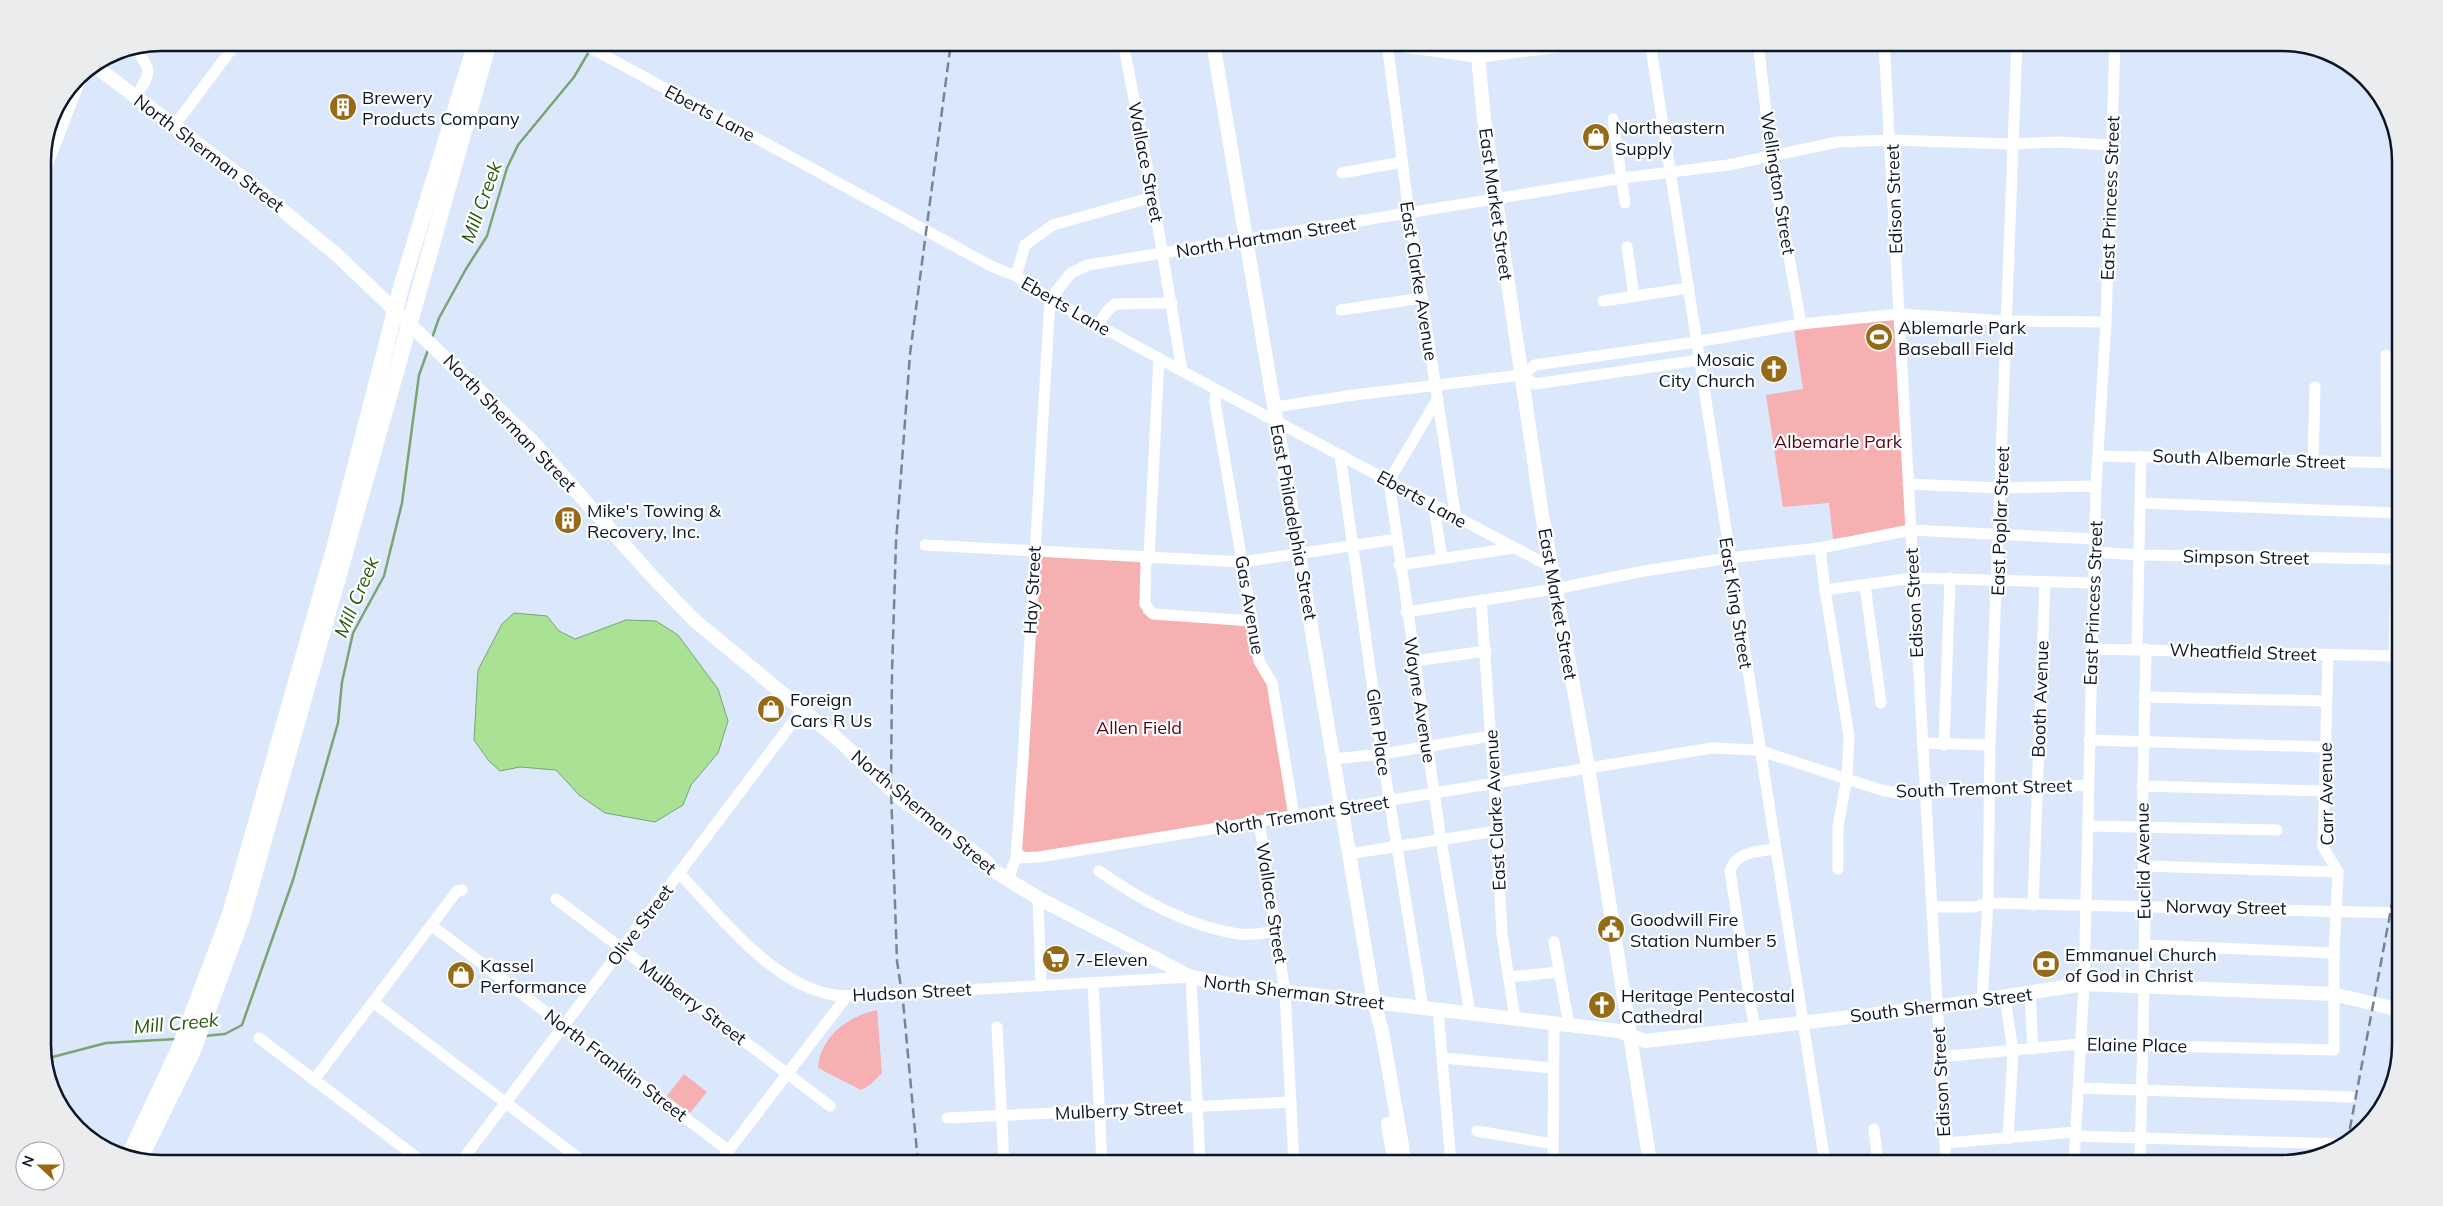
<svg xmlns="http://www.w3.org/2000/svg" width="2443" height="1206" viewBox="0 0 2443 1206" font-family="Mulish,sans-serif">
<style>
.green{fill:#f6b0b1}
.water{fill:#a9e195;stroke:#7aa474}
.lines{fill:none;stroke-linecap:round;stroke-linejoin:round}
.stream{stroke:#7aa474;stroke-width:2.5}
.minor{stroke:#fff;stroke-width:11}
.major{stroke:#fff;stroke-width:14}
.highway{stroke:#fff;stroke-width:16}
.rail{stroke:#788496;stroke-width:2.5;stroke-dasharray:10 5;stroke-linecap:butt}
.labels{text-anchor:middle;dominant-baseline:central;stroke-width:4.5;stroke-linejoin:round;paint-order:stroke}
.poi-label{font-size:18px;fill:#0b1626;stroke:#fff;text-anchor:start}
.street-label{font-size:18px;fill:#0b1626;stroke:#fff}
.park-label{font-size:18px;fill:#5a0115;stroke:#fff}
.water-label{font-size:19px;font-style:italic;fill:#245709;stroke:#fff}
.rim{fill:none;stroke:#0b1626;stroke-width:2.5}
</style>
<rect width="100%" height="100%" fill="#dbe8fb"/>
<g class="green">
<path d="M 1895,318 L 1907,528 L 1833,539 L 1829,503 L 1783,507 L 1766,395 L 1803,389 L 1794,330 Z"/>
<path d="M 1038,556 L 1142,561 L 1143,613 L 1149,618 L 1247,626 L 1269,685 L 1290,811 L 1027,854 L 1021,847 Z"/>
<path d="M 877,1010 L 882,1073 L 870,1085 L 861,1090 L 818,1068 C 820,1037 848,1016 877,1010 Z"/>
<path d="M 684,1074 L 707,1092 L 690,1113 L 667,1096 Z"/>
</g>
<path class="water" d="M 514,613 L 547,616 L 559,631 L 575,639 L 626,620 L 656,621 L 678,635 L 718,689 L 728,721 L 718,753 L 691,785 L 683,805 L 655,822 L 605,813 L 579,795 L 556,770 L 520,767 L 500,771 L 489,761 L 474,740 L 478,670 L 502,624 Z"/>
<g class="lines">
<g class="stream">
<path d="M 432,338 L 439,318 L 466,269 L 487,236 L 507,168 L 518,145 L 574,77 L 590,50"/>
<path d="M 204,1036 L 225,1034 L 242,1025 L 293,880 L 338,723 L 342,682 L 353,633 L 384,576 L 402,503 L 419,375 L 428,350"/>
<path d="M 45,1059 L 106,1043 L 176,1039"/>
</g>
<g class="minor">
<path d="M 580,42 L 991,266 L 1016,276 L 1050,299 L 1217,390 L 1553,568"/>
<path d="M 1123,42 L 1153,197 L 1182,371"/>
<path d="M 1387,42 L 1409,214 L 1456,519"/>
<path d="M 1650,42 L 1825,1163"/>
<path d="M 1758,42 L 1771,156 L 1801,324"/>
<path d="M 1884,42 L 1946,1163"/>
<path d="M 136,48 C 152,74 152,69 136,97"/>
<path d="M 1613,119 L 1625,203"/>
<path d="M 174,126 L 237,42"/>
<path d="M 1342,173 L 1402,162"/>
<path d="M 1627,247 L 1634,296"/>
<path d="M 1016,276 L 1025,245 L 1053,225 L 1153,197"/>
<path d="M 1050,299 L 1071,273 L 1088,265 L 1623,178 L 1728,165 L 1838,142 L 1891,140 L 2011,144 L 2058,142 L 2111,145"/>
<path d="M 1603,301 L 1689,288"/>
<path d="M 1341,310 L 1422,298"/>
<path d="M 1098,325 L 1107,311 L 1115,304 L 1172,303"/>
<path d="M 2386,355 L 2387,463"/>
<path d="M 1522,375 L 1535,365 L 1696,342 L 1801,324 L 1899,314 L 2007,321 L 2106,322"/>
<path d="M 1522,375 L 1535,384 L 1699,360"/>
<path d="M 1217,390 L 1215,402 L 1259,661 L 1272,683 L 1294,816"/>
<path d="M 1438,398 L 1389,481 L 1441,840 L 1470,1013"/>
<path d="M 1275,407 L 1354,395 L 1522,375"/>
<path d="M 1340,455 L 1382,754 L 1423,1008"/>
<path d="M 2098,456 L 2400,463"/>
<path d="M 2313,461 L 2315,387"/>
<path d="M 1908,484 L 2001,488 L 2096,486"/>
<path d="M 2140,503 L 2398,513"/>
<path d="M 1434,507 L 1442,559"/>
<path d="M 925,545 L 1242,562 L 1397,539"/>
<path d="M 1820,548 L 1825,590 L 1849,736 L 1847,778 L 1838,826 L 1838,869"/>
<path d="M 2095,552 L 2139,555 L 2397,559"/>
<path d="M 1146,557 L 1145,604 L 1153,614 L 1252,621"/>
<path d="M 1149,557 L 1159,358"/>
<path d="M 1399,565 L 1514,548"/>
<path d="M 1865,585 L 1881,703"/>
<path d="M 1825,590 L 1913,578 L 2093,583"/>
<path d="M 1481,600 L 1494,784 L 1502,934 L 1515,1019"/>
<path d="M 1406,612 L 1555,589 L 1644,571 L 1729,558 L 1820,548 L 1910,530 L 2095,539"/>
<path d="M 2092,649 L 2394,656 L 2399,463"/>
<path d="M 2137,649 L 2141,456"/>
<path d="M 1414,661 L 1486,651"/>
<path d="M 2144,697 L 2326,701"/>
<path d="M 2089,740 L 2324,747"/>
<path d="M 1922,743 L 1990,745"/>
<path d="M 1944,745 L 1950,578"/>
<path d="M 1333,759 L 1382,754 L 1491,736"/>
<path d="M 2142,786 L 2324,791"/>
<path d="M 1259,821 L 1285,992 L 1294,1163"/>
<path d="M 2088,826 L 2277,830"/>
<path d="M 1348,854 L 1497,831"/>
<path d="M 1016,858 L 1039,857 L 1712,748 L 1758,750 L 1881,790 L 1902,794 L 2088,785"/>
<path d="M 2143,866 L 2338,872"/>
<path d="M 1099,871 C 1141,900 1187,926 1238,934 C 1250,936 1264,933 1276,931"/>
<path d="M 679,873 C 720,916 772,985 834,995 C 848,997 862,995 876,995 L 1191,977 L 1200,1163"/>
<path d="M 1008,880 L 1016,858 L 1023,760 L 1050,299"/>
<path d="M 1038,898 L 1041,986"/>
<path d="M 556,899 L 830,1106"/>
<path d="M 2033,905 L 2045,583"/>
<path d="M 1932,907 L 1974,907 L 1988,903 L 2400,913"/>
<path d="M 431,925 L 729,1151"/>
<path d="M 1554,942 L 1569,1025"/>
<path d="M 2144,945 L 2334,953"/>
<path d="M 1509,977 L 1559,972"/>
<path d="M 1093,983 L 1102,1163"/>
<path d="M 2030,994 L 2033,1049"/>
<path d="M 2005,997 L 2013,1051 L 2008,1139"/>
<path d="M 1982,1000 L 1988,903 L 1990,745 L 2017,42"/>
<path d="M 373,1002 L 585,1163"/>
<path d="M 1438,1010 L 1451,1163"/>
<path d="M 997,1027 L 1004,1163"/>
<path d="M 1755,1028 L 1750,1002 L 1730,871 C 1737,851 1756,852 1774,849"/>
<path d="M 259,1038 L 424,1163"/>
<path d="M 1939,1057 L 2080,1044 L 2334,1050 L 2334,953 L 2338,872 L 2323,847 L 2328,654"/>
<path d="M 1443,1058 L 1553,1068"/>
<path d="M 314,1080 L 457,891 L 462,890"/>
<path d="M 2079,1088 L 2351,1097"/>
<path d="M 947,1118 L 1291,1102"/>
<path d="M 1874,1129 L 1878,1163"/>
<path d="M 1477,1131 L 1553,1144"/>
<path d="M 2075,1136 L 2340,1144"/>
<path d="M 1945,1143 L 2075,1132"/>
<path d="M 460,1163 L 802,710"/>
<path d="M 719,1163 L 847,996"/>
<path d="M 1553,1163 L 1554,1023"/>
<path d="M 2074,1163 L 2084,984 L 2096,486 L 2106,322 L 2115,42"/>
<path d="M 2140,1163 L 2144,986 L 2145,905 L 2142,827 L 2146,649"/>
</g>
<g class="major">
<path d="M 1213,42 L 1374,1002 L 1382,1031 L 1405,1163"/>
<path d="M 1381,42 L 1478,56 L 1585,42"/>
<path d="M 1481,42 L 1478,56 L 1484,119 L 1542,515 L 1588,767 L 1650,1163"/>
<path d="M 95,66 L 243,178 L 337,255 L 531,440 L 650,574 L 693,619 L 840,741 L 899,797 L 987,862 L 991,869 L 1038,898 L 1191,977 L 1238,986 L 1619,1031 L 1645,1041 L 1937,1007 L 2084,984 L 2333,994 L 2400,1010"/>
<path d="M 1388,1124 L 1395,1163"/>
</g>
<g class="highway">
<path d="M 43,169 L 79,76"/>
<path d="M 129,1156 L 179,1049 L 230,914 L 335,545 L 402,284 L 476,42"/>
<path d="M 140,1158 L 192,1053 L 242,918 L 489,42"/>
</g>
<g class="rail">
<path d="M 2347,1144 L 2400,861"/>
<path d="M 918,1163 L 903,1001 L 897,961 L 891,790 L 892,673 L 896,542 L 910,354 L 951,42"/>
</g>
</g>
<defs>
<g id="building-disc" transform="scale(1.4375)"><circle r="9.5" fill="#966b18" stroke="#fff"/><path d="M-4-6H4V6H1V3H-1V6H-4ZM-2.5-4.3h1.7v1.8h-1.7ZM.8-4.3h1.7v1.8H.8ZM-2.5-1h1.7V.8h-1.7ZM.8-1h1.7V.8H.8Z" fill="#fff"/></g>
<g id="shop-disc" transform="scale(1.4375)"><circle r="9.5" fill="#966b18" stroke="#fff"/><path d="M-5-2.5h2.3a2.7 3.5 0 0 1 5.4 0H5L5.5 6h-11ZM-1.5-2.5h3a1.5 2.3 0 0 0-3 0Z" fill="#fff"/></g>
<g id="stadium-disc" transform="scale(1.4375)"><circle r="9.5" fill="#966b18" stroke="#fff"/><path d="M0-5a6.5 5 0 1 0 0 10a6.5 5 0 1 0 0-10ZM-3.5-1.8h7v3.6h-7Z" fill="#fff"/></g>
<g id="church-disc" transform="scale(1.4375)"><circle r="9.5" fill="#966b18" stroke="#fff"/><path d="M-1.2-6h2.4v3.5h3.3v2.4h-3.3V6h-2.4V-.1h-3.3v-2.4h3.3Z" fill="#fff"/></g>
<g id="civic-disc" transform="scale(1.4375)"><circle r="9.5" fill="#966b18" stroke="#fff"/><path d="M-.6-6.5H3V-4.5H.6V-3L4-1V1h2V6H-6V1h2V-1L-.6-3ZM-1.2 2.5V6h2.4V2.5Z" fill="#fff"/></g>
<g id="supermarket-disc" transform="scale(1.4375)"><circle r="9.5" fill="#966b18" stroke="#fff"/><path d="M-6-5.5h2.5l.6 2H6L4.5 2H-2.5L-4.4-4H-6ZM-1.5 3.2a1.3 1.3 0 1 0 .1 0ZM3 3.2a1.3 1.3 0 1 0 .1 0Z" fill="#fff"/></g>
<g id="bank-disc" transform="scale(1.4375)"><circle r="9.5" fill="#966b18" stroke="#fff"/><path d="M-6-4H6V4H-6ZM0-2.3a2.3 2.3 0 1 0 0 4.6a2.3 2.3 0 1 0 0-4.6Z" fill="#fff"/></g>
</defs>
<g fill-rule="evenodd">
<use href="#building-disc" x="343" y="107"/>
<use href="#shop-disc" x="1596" y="137"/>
<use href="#stadium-disc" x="1879" y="337"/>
<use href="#church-disc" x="1774" y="369"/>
<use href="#building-disc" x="568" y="520"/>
<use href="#shop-disc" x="771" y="709"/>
<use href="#civic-disc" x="1611" y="929"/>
<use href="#supermarket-disc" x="1056" y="959"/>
<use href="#bank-disc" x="2046" y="964"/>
<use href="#shop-disc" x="461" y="975"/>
<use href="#church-disc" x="1602" y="1005"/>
</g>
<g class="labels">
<g class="poi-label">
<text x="362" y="97">Brewery<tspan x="362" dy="21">Products Company</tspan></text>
<text x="1615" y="127">Northeastern<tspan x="1615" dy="21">Supply</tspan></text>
<text x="1898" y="327">Ablemarle Park<tspan x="1898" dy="21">Baseball Field</tspan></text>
<text x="1755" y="359" text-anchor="end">Mosaic<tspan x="1755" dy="21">City Church</tspan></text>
<text x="587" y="510">Mike's Towing &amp;<tspan x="587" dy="21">Recovery, Inc.</tspan></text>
<text x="790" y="699">Foreign<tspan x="790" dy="21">Cars R Us</tspan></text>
<text x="1630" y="919">Goodwill Fire<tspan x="1630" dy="21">Station Number 5</tspan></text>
<text x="2065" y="954">Emmanuel Church<tspan x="2065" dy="21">of God in Christ</tspan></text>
<text x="1075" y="959">7-Eleven</text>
<text x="480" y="965">Kassel<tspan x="480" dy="21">Performance</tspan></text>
<text x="1621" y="995">Heritage Pentecostal<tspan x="1621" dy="21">Cathedral</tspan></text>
</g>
<g class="street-label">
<text transform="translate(710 113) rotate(28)">Eberts Lane</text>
<text transform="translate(209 153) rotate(37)">North Sherman Street</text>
<text transform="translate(1146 162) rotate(79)">Wallace Street</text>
<text transform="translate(1778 183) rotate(81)">Wellington Street</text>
<text transform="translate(2110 198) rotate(-88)">East Princess Street</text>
<text transform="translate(1894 199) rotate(-92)">Edison Street</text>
<text transform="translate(1496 204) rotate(82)">East Market Street</text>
<text transform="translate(1266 237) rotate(-9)">North Hartman Street</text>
<text transform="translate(1419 281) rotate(81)">East Clarke Avenue</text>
<text transform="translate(1066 306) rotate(30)">Eberts Lane</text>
<text transform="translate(510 423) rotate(46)">North Sherman Street</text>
<text transform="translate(2249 459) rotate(2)">South Albemarle Street</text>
<text transform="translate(1422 499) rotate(29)">Eberts Lane</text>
<text transform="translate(2000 521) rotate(-88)">East Poplar Street</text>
<text transform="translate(1294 522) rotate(80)">East Philadelphia Street</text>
<text transform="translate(2246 557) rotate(1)">Simpson Street</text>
<text transform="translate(1032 590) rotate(-87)">Hay Street</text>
<text transform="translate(1736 603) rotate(81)">East King Street</text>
<text transform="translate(1914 603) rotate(-93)">Edison Street</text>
<text transform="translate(2093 603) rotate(-88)">East Princess Street</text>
<text transform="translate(1558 604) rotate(80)">East Market Street</text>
<text transform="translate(1250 605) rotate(80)">Gas Avenue</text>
<text transform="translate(2243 652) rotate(2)">Wheatfield Street</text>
<text transform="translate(2040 699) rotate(-88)">Booth Avenue</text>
<text transform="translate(1420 700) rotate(81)">Wayne Avenue</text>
<text transform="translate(1379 732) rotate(82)">Glen Place</text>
<text transform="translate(1984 788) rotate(-2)">South Tremont Street</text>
<text transform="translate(2326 794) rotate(-91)">Carr Avenue</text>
<text transform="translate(1495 810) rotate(-93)">East Clarke Avenue</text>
<text transform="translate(924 812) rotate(40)">North Sherman Street</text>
<text transform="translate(1302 815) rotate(-9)">North Tremont Street</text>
<text transform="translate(2143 861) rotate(-91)">Euclid Avenue</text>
<text transform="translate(1272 903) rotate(81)">Wallace Street</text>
<text transform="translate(2226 907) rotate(1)">Norway Street</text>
<text transform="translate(640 925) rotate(-53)">Olive Street</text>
<text transform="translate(912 992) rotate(-3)">Hudson Street</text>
<text transform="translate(1294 992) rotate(7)">North Sherman Street</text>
<text transform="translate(693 1002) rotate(37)">Mulberry Street</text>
<text transform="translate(1941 1005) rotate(-7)">South Sherman Street</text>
<text transform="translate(2137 1045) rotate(1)">Elaine Place</text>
<text transform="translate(616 1065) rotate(37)">North Franklin Street</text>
<text transform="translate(1941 1082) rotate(-93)">Edison Street</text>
<text transform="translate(1119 1110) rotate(-3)">Mulberry Street</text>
</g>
<g class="park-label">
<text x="1838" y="441">Albemarle Park</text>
<text x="1139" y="727">Allen Field</text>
</g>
<g class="water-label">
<text transform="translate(481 202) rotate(-70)">Mill Creek</text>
<text transform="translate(356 597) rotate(-67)">Mill Creek</text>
<text transform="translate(176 1023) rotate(-5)">Mill Creek</text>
</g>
</g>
<path d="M0 0H2443V1206H0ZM161 51H2282A110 110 0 0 1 2392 161V1045A110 110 0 0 1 2282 1155H161A110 110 0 0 1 51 1045V161A110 110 0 0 1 161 51Z" fill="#ebecee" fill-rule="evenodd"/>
<path class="rim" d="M161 51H2282A110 110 0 0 1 2392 161V1045A110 110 0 0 1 2282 1155H161A110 110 0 0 1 51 1045V161A110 110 0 0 1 161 51Z"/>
<g transform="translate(40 1166) rotate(291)"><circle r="24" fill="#ffffff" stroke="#9da2a8"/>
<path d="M0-4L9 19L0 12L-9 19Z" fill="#966b18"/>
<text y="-8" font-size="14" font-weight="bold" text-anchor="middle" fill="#0b1626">N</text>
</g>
</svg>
